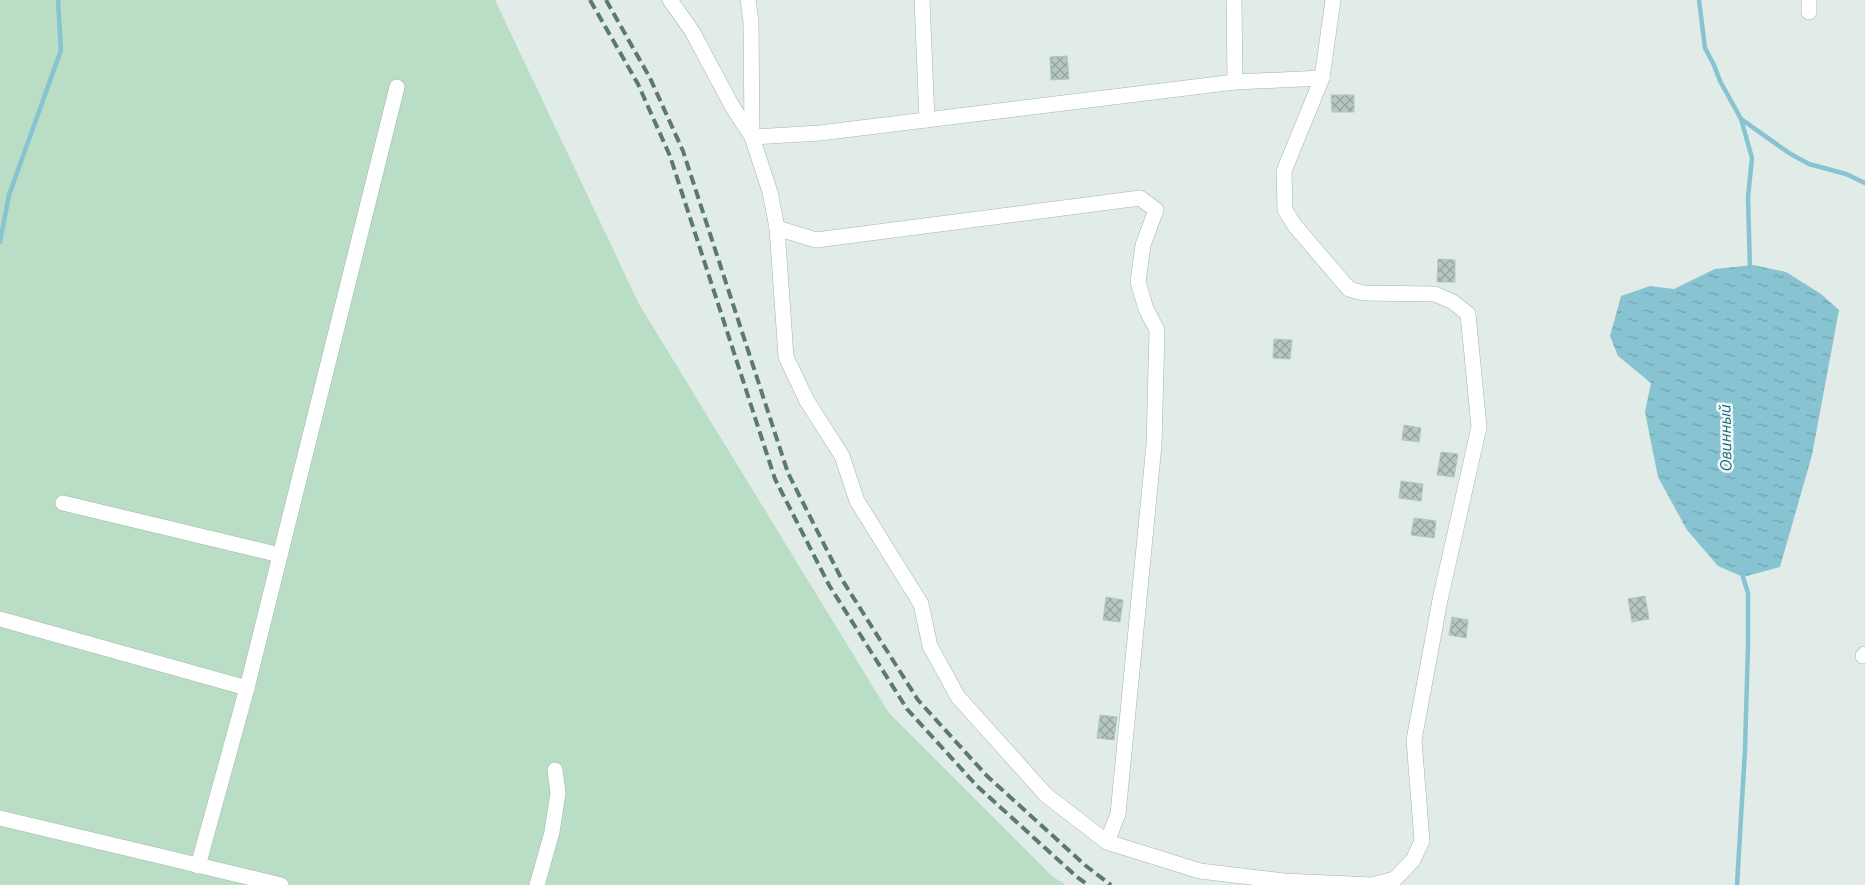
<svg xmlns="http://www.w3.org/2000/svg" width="1865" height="885" viewBox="0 0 1865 885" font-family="Ubuntu,sans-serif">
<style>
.garden{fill:#b9dec5}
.water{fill:url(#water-ripples)}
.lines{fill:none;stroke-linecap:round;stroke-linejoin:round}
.stream{stroke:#88c3d2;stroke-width:4.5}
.building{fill:url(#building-cross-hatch);stroke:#b3c6bf}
.minor-casing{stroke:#a4b4af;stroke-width:16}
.minor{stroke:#fff;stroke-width:15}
.rail{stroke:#5b7972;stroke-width:4;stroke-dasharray:10 5;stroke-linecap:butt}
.labels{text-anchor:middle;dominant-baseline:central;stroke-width:5;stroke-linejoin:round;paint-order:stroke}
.water-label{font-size:16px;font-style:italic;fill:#1a657a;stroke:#f2f8f5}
</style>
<defs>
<pattern id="water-ripples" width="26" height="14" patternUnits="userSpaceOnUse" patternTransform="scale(1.25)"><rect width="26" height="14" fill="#88c3d2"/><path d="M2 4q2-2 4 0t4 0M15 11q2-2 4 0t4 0" fill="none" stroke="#6fa0ab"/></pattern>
<pattern id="building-cross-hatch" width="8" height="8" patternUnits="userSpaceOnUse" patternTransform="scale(1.25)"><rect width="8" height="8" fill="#b6c7c1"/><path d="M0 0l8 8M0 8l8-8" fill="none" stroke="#94a39e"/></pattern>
</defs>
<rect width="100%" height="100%" fill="#e1ece8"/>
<path class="garden" d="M 0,0 L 495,0 L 639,304 L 889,713 L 1052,876 L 1066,885 L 0,885 Z"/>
<path class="water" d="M 1753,265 L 1786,272 L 1821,294 L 1839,310 L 1812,455 L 1780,567 L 1743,577 L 1718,566 L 1687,530 L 1658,477 L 1645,412 L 1651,383 L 1618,356 L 1610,336 L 1621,296 L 1650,286 L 1674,289 L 1715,269 Z"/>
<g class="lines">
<g class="stream">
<path d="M 1699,0 L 1705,48 L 1714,65 L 1720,81 L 1741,119 L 1752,158 L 1748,197 L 1750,270"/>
<path d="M 1741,119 L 1789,153 L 1809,164 L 1846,174 L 1865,183"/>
<path d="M 0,242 L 9,195 L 61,50 L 58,0"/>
<path d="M 1737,885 L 1745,750 L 1748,645 L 1748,593 L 1743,577 L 1744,573"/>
</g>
</g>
<g class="building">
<path d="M 1067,56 L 1069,79 L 1051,80 L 1050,57 Z"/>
<path d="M 1331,95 L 1354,95 L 1354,112 L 1332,112 Z"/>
<path d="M 1438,259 L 1455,260 L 1455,282 L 1437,282 Z"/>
<path d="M 1274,339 L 1292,340 L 1290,359 L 1273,358 Z"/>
<path d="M 1404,425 L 1421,428 L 1419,442 L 1402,440 Z"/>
<path d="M 1441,452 L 1458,454 L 1454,477 L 1437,475 Z"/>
<path d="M 1401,481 L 1423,484 L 1421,501 L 1399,498 Z"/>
<path d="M 1414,518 L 1436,521 L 1434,538 L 1411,535 Z"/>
<path d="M 1645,596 L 1649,619 L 1632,622 L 1628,599 Z"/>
<path d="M 1106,597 L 1123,600 L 1120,622 L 1103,620 Z"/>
<path d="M 1452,617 L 1468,620 L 1466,638 L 1449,635 Z"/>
<path d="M 1100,715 L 1117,717 L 1114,740 L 1097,738 Z"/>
</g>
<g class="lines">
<g class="minor-casing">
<g id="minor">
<path d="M 670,0 L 692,31 L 732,106 L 752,137 L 770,192 L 777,228 L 786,357 L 807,401 L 842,456 L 857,501 L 921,604 L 930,646 L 958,697 L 1046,795 L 1107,842 L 1200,871 L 1284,881 L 1372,885 L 1395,879 L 1413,860 L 1422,841 L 1414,740 L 1440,600 L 1479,427 L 1468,314 L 1453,302 L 1435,294 L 1363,293 L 1349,289 L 1295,226 L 1285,210 L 1284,171 L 1322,78 L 1333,0"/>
<path d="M 748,0 L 751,22 L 752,137 L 820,133 L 1235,82 L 1322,78"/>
<path d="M 922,0 L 927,120"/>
<path d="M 1234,0 L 1235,82"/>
<path d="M 1809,12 L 1809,0"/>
<path d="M 777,228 L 816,240 L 1140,198 L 1156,210 L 1143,245 L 1138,282 L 1146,309 L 1157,330 L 1154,445 L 1118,814 L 1107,842"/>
<path d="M 63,503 L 280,555"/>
<path d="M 0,619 L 247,688"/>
<path d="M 1863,656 L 1865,654"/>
<path d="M 0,818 L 281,885"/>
<path d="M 198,866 L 247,688 L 397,87"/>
<path d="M 537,885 L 552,832 L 558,793 L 555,770"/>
</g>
</g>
<use href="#minor" class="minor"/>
<g class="rail">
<path d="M 590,0 L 638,84 L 670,156 L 775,479 L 829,585 L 907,709 L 977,786 L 1077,877 L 1088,885"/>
<path d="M 606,0 L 650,78 L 683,151 L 788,473 L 841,578 L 918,700 L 987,776 L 1086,866 L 1111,885"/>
</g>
</g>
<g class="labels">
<g class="water-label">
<text transform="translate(1725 438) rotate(-91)">Овинный</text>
</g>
</g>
</svg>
